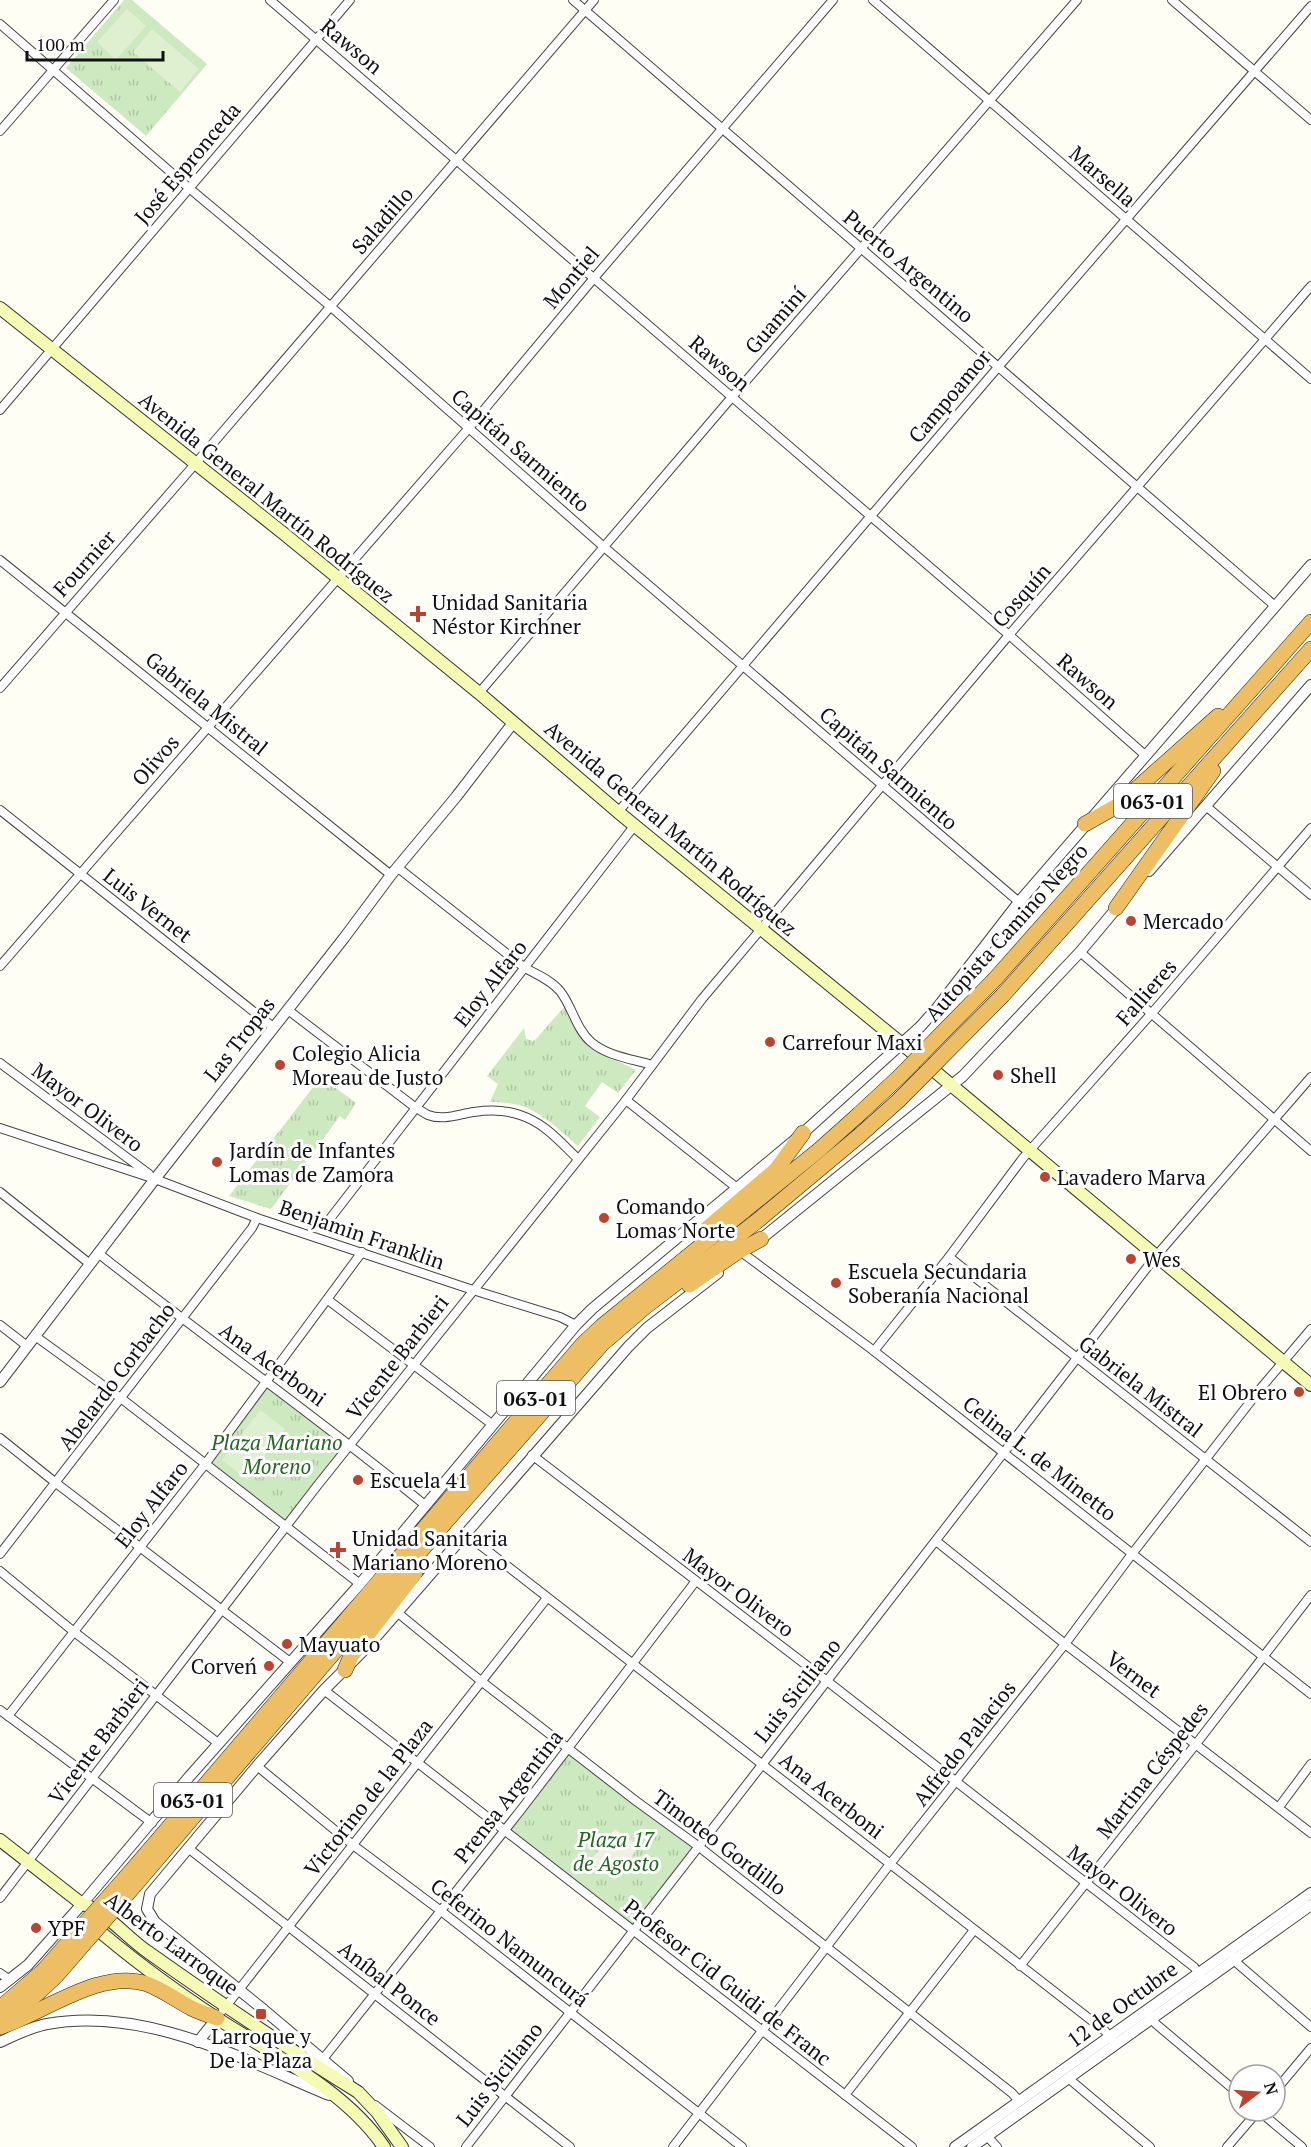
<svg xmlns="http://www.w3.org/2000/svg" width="1311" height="2147" viewBox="0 0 1311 2147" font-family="'PT Serif',serif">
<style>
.grass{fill:url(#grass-tufts)}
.pitch{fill:#dff0d0}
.plaza{fill:#f0efe2}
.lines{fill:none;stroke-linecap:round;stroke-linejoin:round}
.minor-casing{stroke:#444;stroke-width:10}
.tertiary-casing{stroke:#444;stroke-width:12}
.secondary-casing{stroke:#333;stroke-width:14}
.motorway-casing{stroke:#222;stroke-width:16}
.minor{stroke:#fff;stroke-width:8}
.tertiary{stroke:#fff;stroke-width:10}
.secondary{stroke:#f5fbb3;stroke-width:12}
.motorway{stroke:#eebe64;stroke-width:15}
.motorway-bridge-casing{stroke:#222;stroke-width:16;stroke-linecap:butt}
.motorway-bridge{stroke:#eebe64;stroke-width:15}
.poi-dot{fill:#bc432d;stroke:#fff;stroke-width:2}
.labels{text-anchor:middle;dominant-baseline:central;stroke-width:6;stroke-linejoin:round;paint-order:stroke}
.shield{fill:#fff;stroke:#585858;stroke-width:1.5}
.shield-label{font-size:20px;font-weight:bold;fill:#111}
.street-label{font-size:21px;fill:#111;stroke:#fff}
.poi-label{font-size:21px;fill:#111;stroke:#fff;text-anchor:start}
.park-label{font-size:21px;font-style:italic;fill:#236722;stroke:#fff}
</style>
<defs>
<pattern id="grass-tufts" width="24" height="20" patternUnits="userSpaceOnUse" patternTransform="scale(1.5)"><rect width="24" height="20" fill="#cce9bf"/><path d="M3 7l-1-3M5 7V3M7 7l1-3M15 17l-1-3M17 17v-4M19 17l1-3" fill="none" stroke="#aec7a3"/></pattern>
</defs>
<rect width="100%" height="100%" fill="#fefef5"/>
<g class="grass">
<path d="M 124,0 L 132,0 L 207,64 L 146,136 L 66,68 Z"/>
<path d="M 565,1006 L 581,1038 L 590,1048 L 636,1070 L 618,1093 L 602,1082 L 585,1106 L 600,1117 L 578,1146 C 559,1130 540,1109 514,1104 C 507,1102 498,1103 490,1102 L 498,1084 L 487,1076 L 524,1028 L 526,1039 L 533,1041 L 536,1039 Z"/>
<path d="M 321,1077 L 356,1103 L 345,1120 L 340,1116 L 271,1209 L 229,1196 Z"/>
<path d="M 267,1381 L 348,1443 L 286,1528 L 206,1463 Z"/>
<path d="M 568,1749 L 698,1846 L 633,1930 L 505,1830 Z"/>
</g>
<g class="pitch">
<path d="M 127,9 L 146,26 L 116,60 L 97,42 Z"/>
<path d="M 152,29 L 199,69 L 180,92 L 133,52 Z"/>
<path d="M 260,1410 L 285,1429 L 247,1480 L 222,1460 Z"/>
</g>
<path class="plaza" d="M 615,1829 L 639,1846 L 615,1880 L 590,1862 Z"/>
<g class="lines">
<g class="minor-casing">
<g id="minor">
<path d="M 270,0 L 1009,635 L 1145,755"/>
<path d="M 573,0 C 807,202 1042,403 1275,606"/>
<path d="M 873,0 L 1311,379"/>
<path d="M 1172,0 L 1311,120"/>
<path d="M 0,24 L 189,188 L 330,306 L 604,547 L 1019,902"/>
<path d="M 0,131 L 114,0"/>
<path d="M 0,410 L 350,0"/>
<path d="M 0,560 L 391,875"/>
<path d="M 0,688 L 196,463 L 594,0"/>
<path d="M 479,693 L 732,397 L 1077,0"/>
<path d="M 1207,807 L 1311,895"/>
<path d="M 0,810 L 273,1027"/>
<path d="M 618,812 L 999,366 L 1311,6"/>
<path d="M 397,867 L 525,968 C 536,974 551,980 560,991 C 572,1006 576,1029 591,1042 C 607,1056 632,1059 652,1065"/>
<path d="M 1080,952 L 1311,1151"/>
<path d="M 0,966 L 468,429 L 594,278 L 833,0"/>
<path d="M 288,1010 L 416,1108 C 420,1110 424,1113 428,1115 C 443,1121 459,1114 474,1112 C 488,1110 506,1110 520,1115 C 545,1123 560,1142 578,1159"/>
<path d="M 0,1063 L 149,1174"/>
<path d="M 626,1100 L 737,1188"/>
<path d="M 0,1128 L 155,1179 L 257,1218 L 473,1290 L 560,1317 L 576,1325"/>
<path d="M 0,1192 L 90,1264"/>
<path d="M 329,1220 L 635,825"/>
<path d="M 98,1253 C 206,1339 319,1418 425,1505"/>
<path d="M 744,1254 L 874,1351 L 1311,1694"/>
<path d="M 949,1257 L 1311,1542"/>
<path d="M 328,1300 L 493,1425"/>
<path d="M 0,1325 L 27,1346"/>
<path d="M 35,1336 L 122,1399 L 360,1584"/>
<path d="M 874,1351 L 949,1257 L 1023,1158 L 1152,1013 L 1311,828"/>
<path d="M 0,1438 L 56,1483 L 290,1662"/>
<path d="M 532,1455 L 827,1681 L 1194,1967 L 1202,1978"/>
<path d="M 466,1534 L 1105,2031 L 1113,2041"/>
<path d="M 936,1541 L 1065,1644 L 1311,1833"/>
<path d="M 0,1554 L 252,1228 L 257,1218"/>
<path d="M 0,1571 L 73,1631 L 218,1743"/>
<path d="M 398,1613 L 481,1681 L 636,1801 L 698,1846 L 1012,2093 L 1019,2101"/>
<path d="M 324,1690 L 912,2147"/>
<path d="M 0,1710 L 152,1823"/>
<path d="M 8,1716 L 206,1463 L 362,1252"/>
<path d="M 257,1766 L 353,1845 L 441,1911 L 742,2147"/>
<path d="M 1279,1807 L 1311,1764"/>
<path d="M 188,1848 L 570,2147"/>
<path d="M 0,1898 L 317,1486 L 626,1100 L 702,999 L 1009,635 L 1311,286"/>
<path d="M 1232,1954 L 1238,1964 L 1311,2027"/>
<path d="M 1020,1966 L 1196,1744 L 1311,1595"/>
<path d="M 0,1973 L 10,1980"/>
<path d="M 223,2010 L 547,1598"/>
<path d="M 1149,2015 L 1156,2024 L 1239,2094"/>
<path d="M 323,2059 L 520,1811 L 695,1582"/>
<path d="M 1068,2078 L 1150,2147"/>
<path d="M 1275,2091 L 1311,2048"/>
<path d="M 845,2095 L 974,1930"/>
<path d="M 375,2105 L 430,2147"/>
<path d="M 1259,2111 L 1302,2147"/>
<path d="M 987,2136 L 997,2147"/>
<path d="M 466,2147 L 1156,1256 L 1311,1077"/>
<path d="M 673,2147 L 890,1864 L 1065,1644 L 1132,1554 L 1261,1388 L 1311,1329"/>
<path d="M 1227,2147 L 1258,2111"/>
</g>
</g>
<g class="tertiary-casing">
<g id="tertiary">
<path d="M 1149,871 L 1311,685"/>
<path d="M 756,1243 L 963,1076 L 1080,952 L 1121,903"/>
<path d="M 0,1382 L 155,1179 L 344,938 L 391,875 L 456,797 L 513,723"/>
<path d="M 0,1987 L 28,1965 L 82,1904 L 189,1777 L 360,1584 L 576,1325 L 592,1309 L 803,1133 L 920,1027 L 937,1008 L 1019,902 L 1311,565"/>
<path d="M 0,2042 C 15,2035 31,2027 47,2024 C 145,2006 242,2059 329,2095"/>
<path d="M 198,2042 L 217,2018"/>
<path d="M 348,2081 L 264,2010 L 155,1922 L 147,1909 L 150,1894 L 257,1766 L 324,1690 L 368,1646 L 628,1347 L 647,1328 L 718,1273"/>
<path d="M 955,2147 L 1311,1893"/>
<path d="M 972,2147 L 1311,1905"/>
</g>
</g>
<g class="secondary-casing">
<g id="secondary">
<path d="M 0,308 L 283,533 L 479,693 L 618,812 L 902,1044 L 1311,1385"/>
<path d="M 0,1840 L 82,1904 C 105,1910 127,1938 148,1952 C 217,2001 287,2048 358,2092 L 377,2112 L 402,2147"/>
<path d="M 90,1923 C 130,1958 174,1990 218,2019 C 274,2055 346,2091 384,2147"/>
</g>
</g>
<g class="motorway-casing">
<g id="motorway">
<path d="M 1085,824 L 1117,806 L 1218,716"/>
<path d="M 1116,908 L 1213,771"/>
<path d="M 995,979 L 1311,622"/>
<path d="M 1003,995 L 1311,649"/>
<path d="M 702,1233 L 776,1170 L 803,1133"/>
<path d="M 689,1285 L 739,1251 L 761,1239"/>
<path d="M 345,1670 L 351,1656 L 415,1573"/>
<path d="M 126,1877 C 279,1700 429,1521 583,1344 L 602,1326 L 819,1150 L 857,1116"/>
<path d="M 135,1885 L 449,1518 L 602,1344 L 645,1307 L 756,1222 L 859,1136"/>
<path d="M 0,2008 L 43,1971"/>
<path d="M 3,2020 L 38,1993 L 56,1976"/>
<path d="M 0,2027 C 44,2013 100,1968 147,1984 C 163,1990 176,2000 191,2008 C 199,2012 208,2015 217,2018"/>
</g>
</g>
<use href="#minor" class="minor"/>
<use href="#tertiary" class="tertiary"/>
<use href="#secondary" class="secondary"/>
<use href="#motorway" class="motorway"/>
<g class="motorway-bridge-casing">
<g id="motorway-bridge">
<path d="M 857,1116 L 900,1076 L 995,979"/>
<path d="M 859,1136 L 899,1100 L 1003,995"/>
<path d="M 43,1971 L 126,1877"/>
<path d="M 56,1976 L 135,1885"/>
</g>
</g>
<use href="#motorway-bridge" class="motorway-bridge"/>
</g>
<g class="poi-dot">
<path d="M415 605h6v6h6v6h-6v6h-6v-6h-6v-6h6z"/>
<circle cx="1131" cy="921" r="6"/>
<circle cx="770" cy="1042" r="6"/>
<circle cx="280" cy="1065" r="6"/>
<circle cx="998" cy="1075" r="6"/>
<circle cx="217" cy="1162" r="6"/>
<circle cx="1045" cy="1177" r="6"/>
<circle cx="604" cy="1218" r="6"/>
<circle cx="1131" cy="1259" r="6"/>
<circle cx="836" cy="1283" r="6"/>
<circle cx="1299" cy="1392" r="6"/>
<circle cx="358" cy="1480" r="6"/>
<path d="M335 1541h6v6h6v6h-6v6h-6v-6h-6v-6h6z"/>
<circle cx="287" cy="1644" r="6"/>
<circle cx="269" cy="1666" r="6"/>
<circle cx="36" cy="1928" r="6"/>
<rect x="255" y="2008" width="12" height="12" rx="3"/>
</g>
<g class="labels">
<g class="shield">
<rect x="1114" y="784" width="78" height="34" rx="4.5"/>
<rect x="497" y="1381" width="78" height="34" rx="4.5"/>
<rect x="154" y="1783" width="78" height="34" rx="4.5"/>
</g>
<g class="shield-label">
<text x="1153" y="801">063-01</text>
<text x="536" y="1398">063-01</text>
<text x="193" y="1800">063-01</text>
</g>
<g class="street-label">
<text transform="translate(352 46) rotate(40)">Rawson</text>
<text transform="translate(187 163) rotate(-50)">José Espronceda</text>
<text transform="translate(1103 176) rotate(41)">Marsella</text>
<text transform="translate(382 220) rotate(-49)">Saladillo</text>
<text transform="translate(909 266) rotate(40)">Puerto Argentino</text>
<text transform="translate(571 277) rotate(-50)">Montiel</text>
<text transform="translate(775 320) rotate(-49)">Guaminí</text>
<text transform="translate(720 363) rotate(41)">Rawson</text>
<text transform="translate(949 396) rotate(-50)">Campoamor</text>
<text transform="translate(521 450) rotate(41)">Capitán Sarmiento</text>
<text transform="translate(267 497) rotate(39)">Avenida General Martín Rodríguez</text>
<text transform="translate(84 563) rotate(-48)">Fournier</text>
<text transform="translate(1021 595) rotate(-49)">Cosquín</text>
<text transform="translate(1088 681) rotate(41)">Rawson</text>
<text transform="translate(207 703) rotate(39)">Gabriela Mistral</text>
<text transform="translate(155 760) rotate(-49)">Olivos</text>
<text transform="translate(889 768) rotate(41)">Capitán Sarmiento</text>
<text transform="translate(671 828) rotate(40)">Avenida General Martín Rodríguez</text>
<text transform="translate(148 905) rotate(38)">Luis Vernet</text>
<text transform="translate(1006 932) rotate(-48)">Autopista Camino Negro</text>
<text transform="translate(490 983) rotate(-52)">Eloy Alfaro</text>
<text transform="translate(1146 992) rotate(-49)">Fallieres</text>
<text transform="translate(239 1039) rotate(-52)">Las Tropas</text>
<text transform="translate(88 1107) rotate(37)">Mayor Olivero</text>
<text transform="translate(362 1234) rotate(19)">Benjamin Franklin</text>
<text transform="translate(397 1357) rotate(-52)">Vicente Barbieri</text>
<text transform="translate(273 1364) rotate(36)">Ana Acerboni</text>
<text transform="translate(116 1376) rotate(-53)">Abelardo Corbacho</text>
<text transform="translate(1141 1386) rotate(38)">Gabriela Mistral</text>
<text transform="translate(1040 1458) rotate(38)">Celina L. de Minetto</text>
<text transform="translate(151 1504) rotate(-52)">Eloy Alfaro</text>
<text transform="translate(739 1592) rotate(37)">Mayor Olivero</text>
<text transform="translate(1134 1674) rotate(37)">Vernet</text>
<text transform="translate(797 1690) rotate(-52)">Luis Siciliano</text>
<text transform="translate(98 1741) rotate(-53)">Vicente Barbieri</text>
<text transform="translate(964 1743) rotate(-52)">Alfredo Palacios</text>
<text transform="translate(1152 1770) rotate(-52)">Martina Céspedes</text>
<text transform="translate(832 1795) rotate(38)">Ana Acerboni</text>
<text transform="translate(508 1796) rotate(-52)">Prensa Argentina</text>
<text transform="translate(368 1797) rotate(-52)">Victorino de la Plaza</text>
<text transform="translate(720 1842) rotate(37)">Timoteo Gordillo</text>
<text transform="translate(1123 1890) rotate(38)">Mayor Olivero</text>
<text transform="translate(510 1942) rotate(38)">Ceferino Namuncurá</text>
<text transform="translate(172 1943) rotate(36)">Alberto Larroque</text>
<text transform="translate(728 1982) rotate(38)">Profesor Cid Guidi de Franc</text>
<text transform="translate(390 1983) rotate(38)">Aníbal Ponce</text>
<text transform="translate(1122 2004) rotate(-36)">12 de Octubre</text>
<text transform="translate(499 2074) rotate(-52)">Luis Siciliano</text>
</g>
<g class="poi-label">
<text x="432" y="602">Unidad Sanitaria<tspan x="432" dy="24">Néstor Kirchner</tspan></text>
<text x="1143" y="921">Mercado</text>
<text x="782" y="1042">Carrefour Maxi</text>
<text x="292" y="1053">Colegio Alicia<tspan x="292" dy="24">Moreau de Justo</tspan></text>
<text x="1010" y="1075">Shell</text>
<text x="229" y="1150">Jardín de Infantes<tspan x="229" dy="24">Lomas de Zamora</tspan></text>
<text x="1057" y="1177">Lavadero Marva</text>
<text x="616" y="1206">Comando<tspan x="616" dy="24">Lomas Norte</tspan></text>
<text x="1143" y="1259">Wes</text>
<text x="848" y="1271">Escuela Secundaria<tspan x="848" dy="24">Soberanía Nacional</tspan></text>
<text x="1287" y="1392" text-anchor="end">El Obrero</text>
<text x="370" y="1480">Escuela 41</text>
<text x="352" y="1538">Unidad Sanitaria<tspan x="352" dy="24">Mariano Moreno</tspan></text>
<text x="299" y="1644">Mayuato</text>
<text x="257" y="1666" text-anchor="end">Corveń</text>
<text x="48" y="1928">YPF</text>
<text x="261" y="2036" text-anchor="middle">Larroque y<tspan x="261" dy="24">De la Plaza</tspan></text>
</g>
<g class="park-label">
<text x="277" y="1442">Plaza Mariano<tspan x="277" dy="24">Moreno</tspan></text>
<text x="616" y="1839">Plaza 17<tspan x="616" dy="24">de Agosto</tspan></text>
</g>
</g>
<g transform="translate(1257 2093) rotate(73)"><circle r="28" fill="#ffffff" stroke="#a0a0a0" stroke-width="1.5"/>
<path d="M0-4.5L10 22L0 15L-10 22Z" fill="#bc432d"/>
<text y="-9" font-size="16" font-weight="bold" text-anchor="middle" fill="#111111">N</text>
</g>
<path d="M27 51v9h136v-9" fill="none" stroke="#111111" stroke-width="3"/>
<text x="36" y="51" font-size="18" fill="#111111" stroke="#ffffff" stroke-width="4.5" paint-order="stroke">100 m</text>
</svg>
